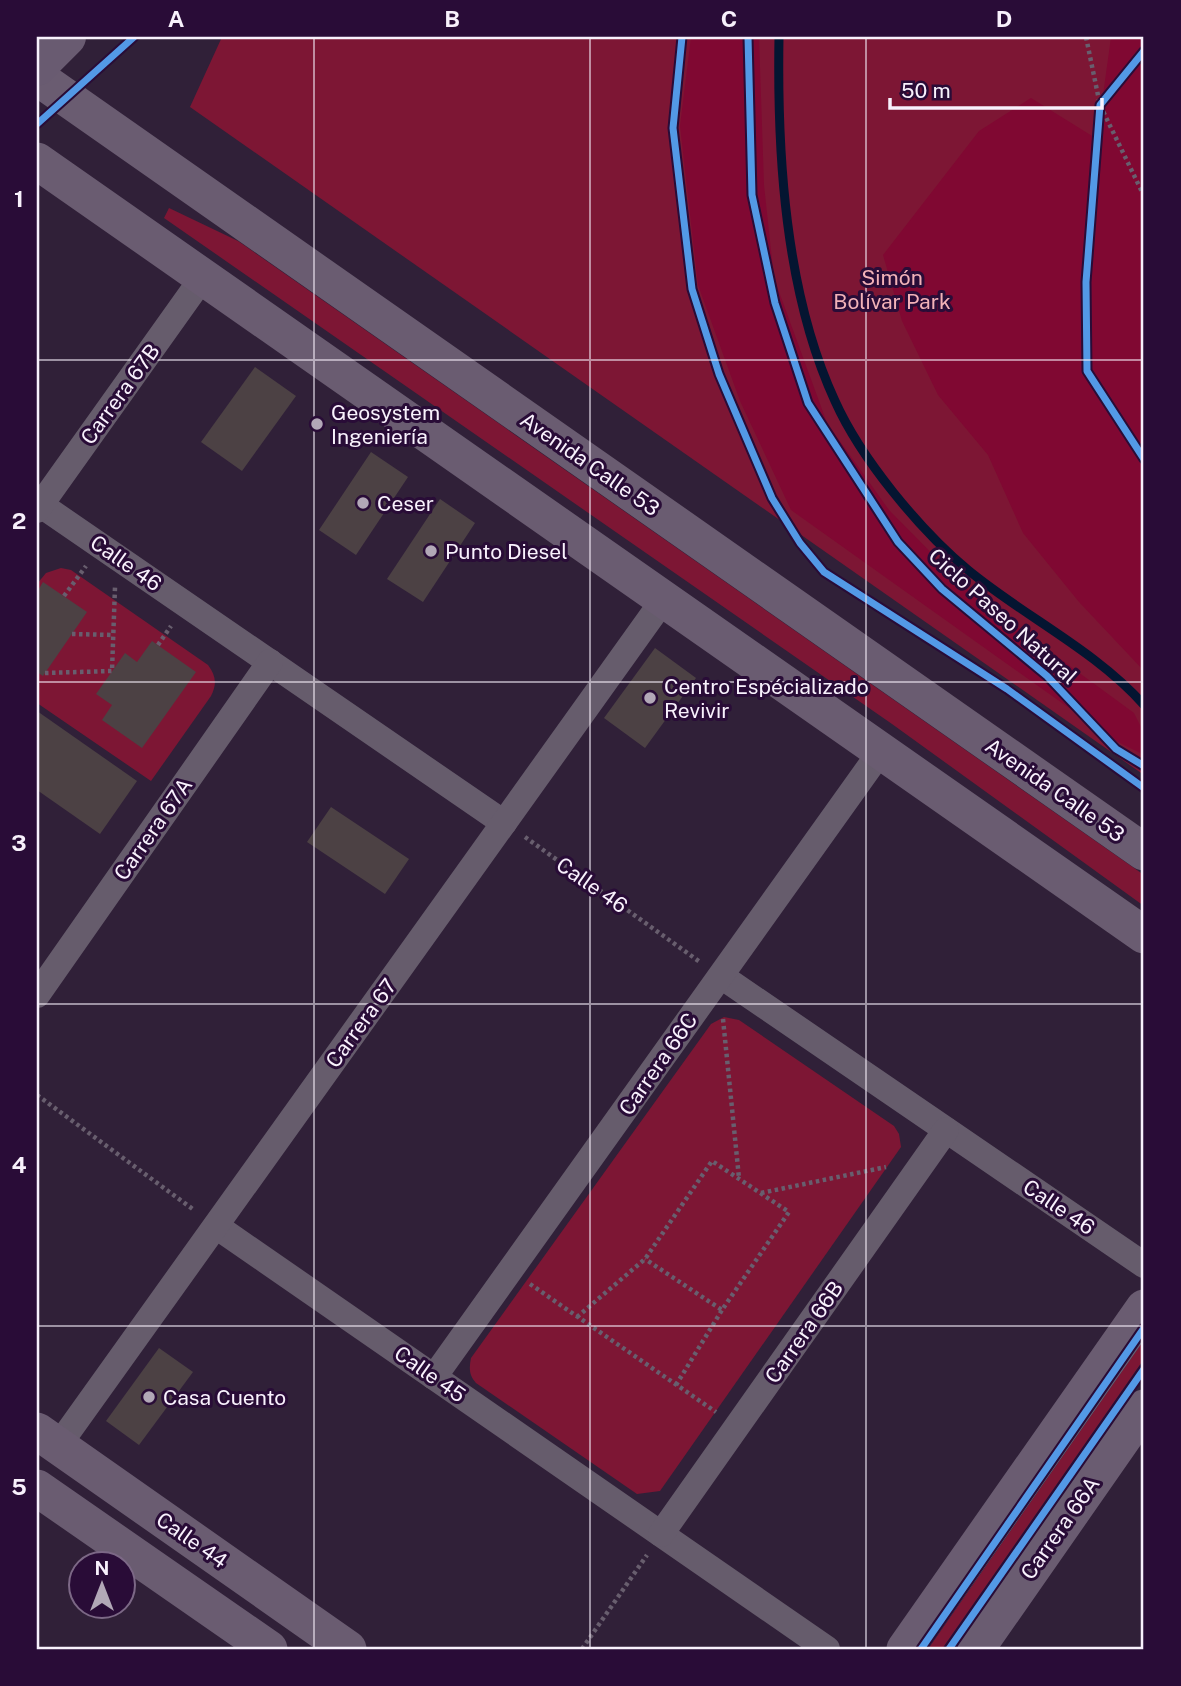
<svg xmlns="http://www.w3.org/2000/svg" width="1181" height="1686" viewBox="0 0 1181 1686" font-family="'Public Sans',sans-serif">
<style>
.green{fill:#7d1634}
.forest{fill:#800832}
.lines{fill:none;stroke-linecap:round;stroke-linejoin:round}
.stream{stroke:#041531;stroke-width:9}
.building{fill:#4c4144}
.path{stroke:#685e6e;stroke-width:4.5;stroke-dasharray:3.5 3.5;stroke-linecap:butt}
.street{stroke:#665c6c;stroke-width:26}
.secondary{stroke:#6a5c71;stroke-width:37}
.primary{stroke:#695b71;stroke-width:38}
.cycleway-casing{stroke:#290c37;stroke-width:11}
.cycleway{stroke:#5399e6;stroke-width:7}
.grid{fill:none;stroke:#f8f1fc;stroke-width:2;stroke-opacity:0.55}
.poi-dot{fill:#b2a8b7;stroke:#290c37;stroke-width:2.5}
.labels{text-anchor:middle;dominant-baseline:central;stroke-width:6;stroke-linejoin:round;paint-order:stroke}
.park-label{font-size:21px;fill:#f3b2b8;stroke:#290c37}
.street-label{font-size:21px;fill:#f8f1fc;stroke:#290c37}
.poi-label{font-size:21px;fill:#f8f1fc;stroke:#290c37;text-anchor:start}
.neatline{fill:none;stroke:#f8f1fc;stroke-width:2.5}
.grid-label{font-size:23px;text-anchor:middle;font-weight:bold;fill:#f8f1fc}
</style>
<rect width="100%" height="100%" fill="#302038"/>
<g class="green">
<path d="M 222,37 L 1144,37 L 1144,775 L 190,107 Z"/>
<path d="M 169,208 L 238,241 L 1144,875 L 1144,906 L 892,724 L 164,218 Z"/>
<path d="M 61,568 L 71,570 L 208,665 C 216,676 217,684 211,696 L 151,781 L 37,703 L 37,584 L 46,573 Z"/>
<path d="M 724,1017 L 739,1020 L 894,1126 L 899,1134 L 901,1147 L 660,1491 L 637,1494 L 476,1383 C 469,1375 469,1369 471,1358 L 711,1024 Z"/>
<path d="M 1144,1340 L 1144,1359 L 942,1649 L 928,1649 Z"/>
</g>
<g class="forest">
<path d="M 691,37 L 759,37 L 764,185 L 774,278 L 827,423 L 889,510 L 973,595 L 1134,713 L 1144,733 L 1144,755 L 1114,740 L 791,510 L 740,401 L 698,285 L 680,126 Z"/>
<path d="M 1111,37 L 1144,37 L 1144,671 L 1079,602 L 1023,533 L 988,455 L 938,395 L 902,321 L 883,255 L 979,131 L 1031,98 L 1097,139 Z"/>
</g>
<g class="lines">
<path class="stream" d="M 779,37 C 777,154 785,293 835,401 C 861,459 920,530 968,570 C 1025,617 1095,650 1144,705"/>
</g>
<g class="building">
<path d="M 255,367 L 296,396 L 242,471 L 201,442 Z"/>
<path d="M 371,452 L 408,477 L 356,555 L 319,530 Z"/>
<path d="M 440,499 L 475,523 L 423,602 L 387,579 Z"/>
<path d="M 43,582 L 87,612 L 43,676 L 37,672 L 37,592 Z"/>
<path d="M 152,641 L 196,672 L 142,748 L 102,720 L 112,705 L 96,694 L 125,653 L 137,662 Z"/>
<path d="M 655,648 L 696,678 L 645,748 L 604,718 Z"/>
<path d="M 37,711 L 137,781 L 100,834 L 37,790 Z"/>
<path d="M 331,807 L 409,859 L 385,894 L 307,842 Z"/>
<path d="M 159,1348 L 193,1372 L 139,1445 L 106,1421 Z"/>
</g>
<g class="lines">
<g class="path">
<path d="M 1086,37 L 1100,105 L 1144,196"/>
<path d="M 64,596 L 86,566"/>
<path d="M 72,634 L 113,635"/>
<path d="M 158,645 L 171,626"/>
<path d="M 45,673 L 112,671 L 115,587"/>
<path d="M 525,837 L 700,962"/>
<path d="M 723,1019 L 739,1178"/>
<path d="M 37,1095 L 194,1210"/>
<path d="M 761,1193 L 886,1167"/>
<path d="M 530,1284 L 716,1412"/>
<path d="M 577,1317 L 645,1259 L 712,1161 L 789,1212 L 722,1310 L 645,1259"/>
<path d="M 676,1385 L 722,1310"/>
<path d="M 582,1649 L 647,1555"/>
</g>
<g class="street">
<path d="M 41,505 L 504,823"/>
<path d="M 37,510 L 203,277"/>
<path d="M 721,976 L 1144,1265"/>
<path d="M 37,995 L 270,662"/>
<path d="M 216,1226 L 827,1649"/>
<path d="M 434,1377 L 881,751"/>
<path d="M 58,1446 L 664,599"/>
<path d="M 661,1534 L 946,1130"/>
</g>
<g class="secondary">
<path d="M 37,77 L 1144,852"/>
<path d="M 37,161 L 1144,935"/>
<path d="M 37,1431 L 348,1649"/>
<path d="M 37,1488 L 269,1649"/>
<path d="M 905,1649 L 1144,1308"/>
<path d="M 976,1649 L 1144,1408"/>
</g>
<path class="primary" d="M 37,67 L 67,37"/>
<g class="cycleway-casing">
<g id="cycleway">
<path d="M 682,37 L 673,128 L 692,289 L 719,374 L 772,498 L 800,543 L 824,572 L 1007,689 L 1144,788"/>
<path d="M 748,37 L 752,195 L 775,303 L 808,403 L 898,542 L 942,589 L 1047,676 L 1116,749 L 1144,766"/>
<path d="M 1144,51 L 1100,105 L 1086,282 L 1087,371 L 1144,459"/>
<path d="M 37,124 L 134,37"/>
<path d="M 921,1649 L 1144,1328"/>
<path d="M 949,1649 L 1144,1369"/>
</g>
</g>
<use href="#cycleway" class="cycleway"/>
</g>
<path class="grid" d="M 314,37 L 314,1649M 590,37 L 590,1649M 866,37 L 866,1649M 37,360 L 1144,360M 37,682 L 1144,682M 37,1004 L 1144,1004M 37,1326 L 1144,1326"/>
<g class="poi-dot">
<circle cx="317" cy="424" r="7"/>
<circle cx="363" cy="503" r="7"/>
<circle cx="431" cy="551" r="7"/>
<circle cx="650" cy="698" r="7"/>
<circle cx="149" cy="1397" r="7"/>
</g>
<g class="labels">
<g class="park-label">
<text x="892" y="277">Simón<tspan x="892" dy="24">Bolívar Park</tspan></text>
</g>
<g class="street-label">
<text transform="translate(120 394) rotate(-54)">Carrera 67B</text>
<text transform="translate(590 464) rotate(35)">Avenida Calle 53</text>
<text transform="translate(126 563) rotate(35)">Calle 46</text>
<text transform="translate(1003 616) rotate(42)">Ciclo Paseo Natural</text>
<text transform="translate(1055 790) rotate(35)">Avenida Calle 53</text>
<text transform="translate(153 829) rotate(-55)">Carrera 67A</text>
<text transform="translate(592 885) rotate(35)">Calle 46</text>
<text transform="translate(361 1023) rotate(-54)">Carrera 67</text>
<text transform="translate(658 1064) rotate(-55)">Carrera 66C</text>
<text transform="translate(1059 1207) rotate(34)">Calle 46</text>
<text transform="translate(804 1332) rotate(-55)">Carrera 66B</text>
<text transform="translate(430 1374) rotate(35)">Calle 45</text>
<text transform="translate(1060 1528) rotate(-55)">Carrera 66A</text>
<text transform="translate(192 1540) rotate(35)">Calle 44</text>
</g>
<g class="poi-label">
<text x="331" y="412">Geosystem<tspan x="331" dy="24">Ingeniería</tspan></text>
<text x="377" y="503">Ceser</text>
<text x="445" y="551">Punto Diesel</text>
<text x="664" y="686">Centro Espécializado<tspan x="664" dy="24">Revivir</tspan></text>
<text x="163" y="1397">Casa Cuento</text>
</g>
</g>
<rect width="1181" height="1686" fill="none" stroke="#290c37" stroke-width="77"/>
<g transform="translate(102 1585)"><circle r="33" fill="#290c37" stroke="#7c6886" stroke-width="2"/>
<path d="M0-5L12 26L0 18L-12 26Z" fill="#b2a8b7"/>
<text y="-10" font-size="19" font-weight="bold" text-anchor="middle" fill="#f8f1fc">N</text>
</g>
<path d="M890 98v10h212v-10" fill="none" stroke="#f8f1fc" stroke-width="3.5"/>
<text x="901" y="98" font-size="21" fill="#f8f1fc" stroke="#290c37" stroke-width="5" paint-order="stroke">50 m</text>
<rect x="38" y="38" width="1104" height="1610" class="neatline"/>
<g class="grid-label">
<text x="176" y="27">A</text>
<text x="452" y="27">B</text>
<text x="729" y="27">C</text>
<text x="1004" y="27">D</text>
<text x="19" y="207">1</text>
<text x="19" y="529">2</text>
<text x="19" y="851">3</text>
<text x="19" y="1173">4</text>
<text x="19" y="1495">5</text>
</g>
</svg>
